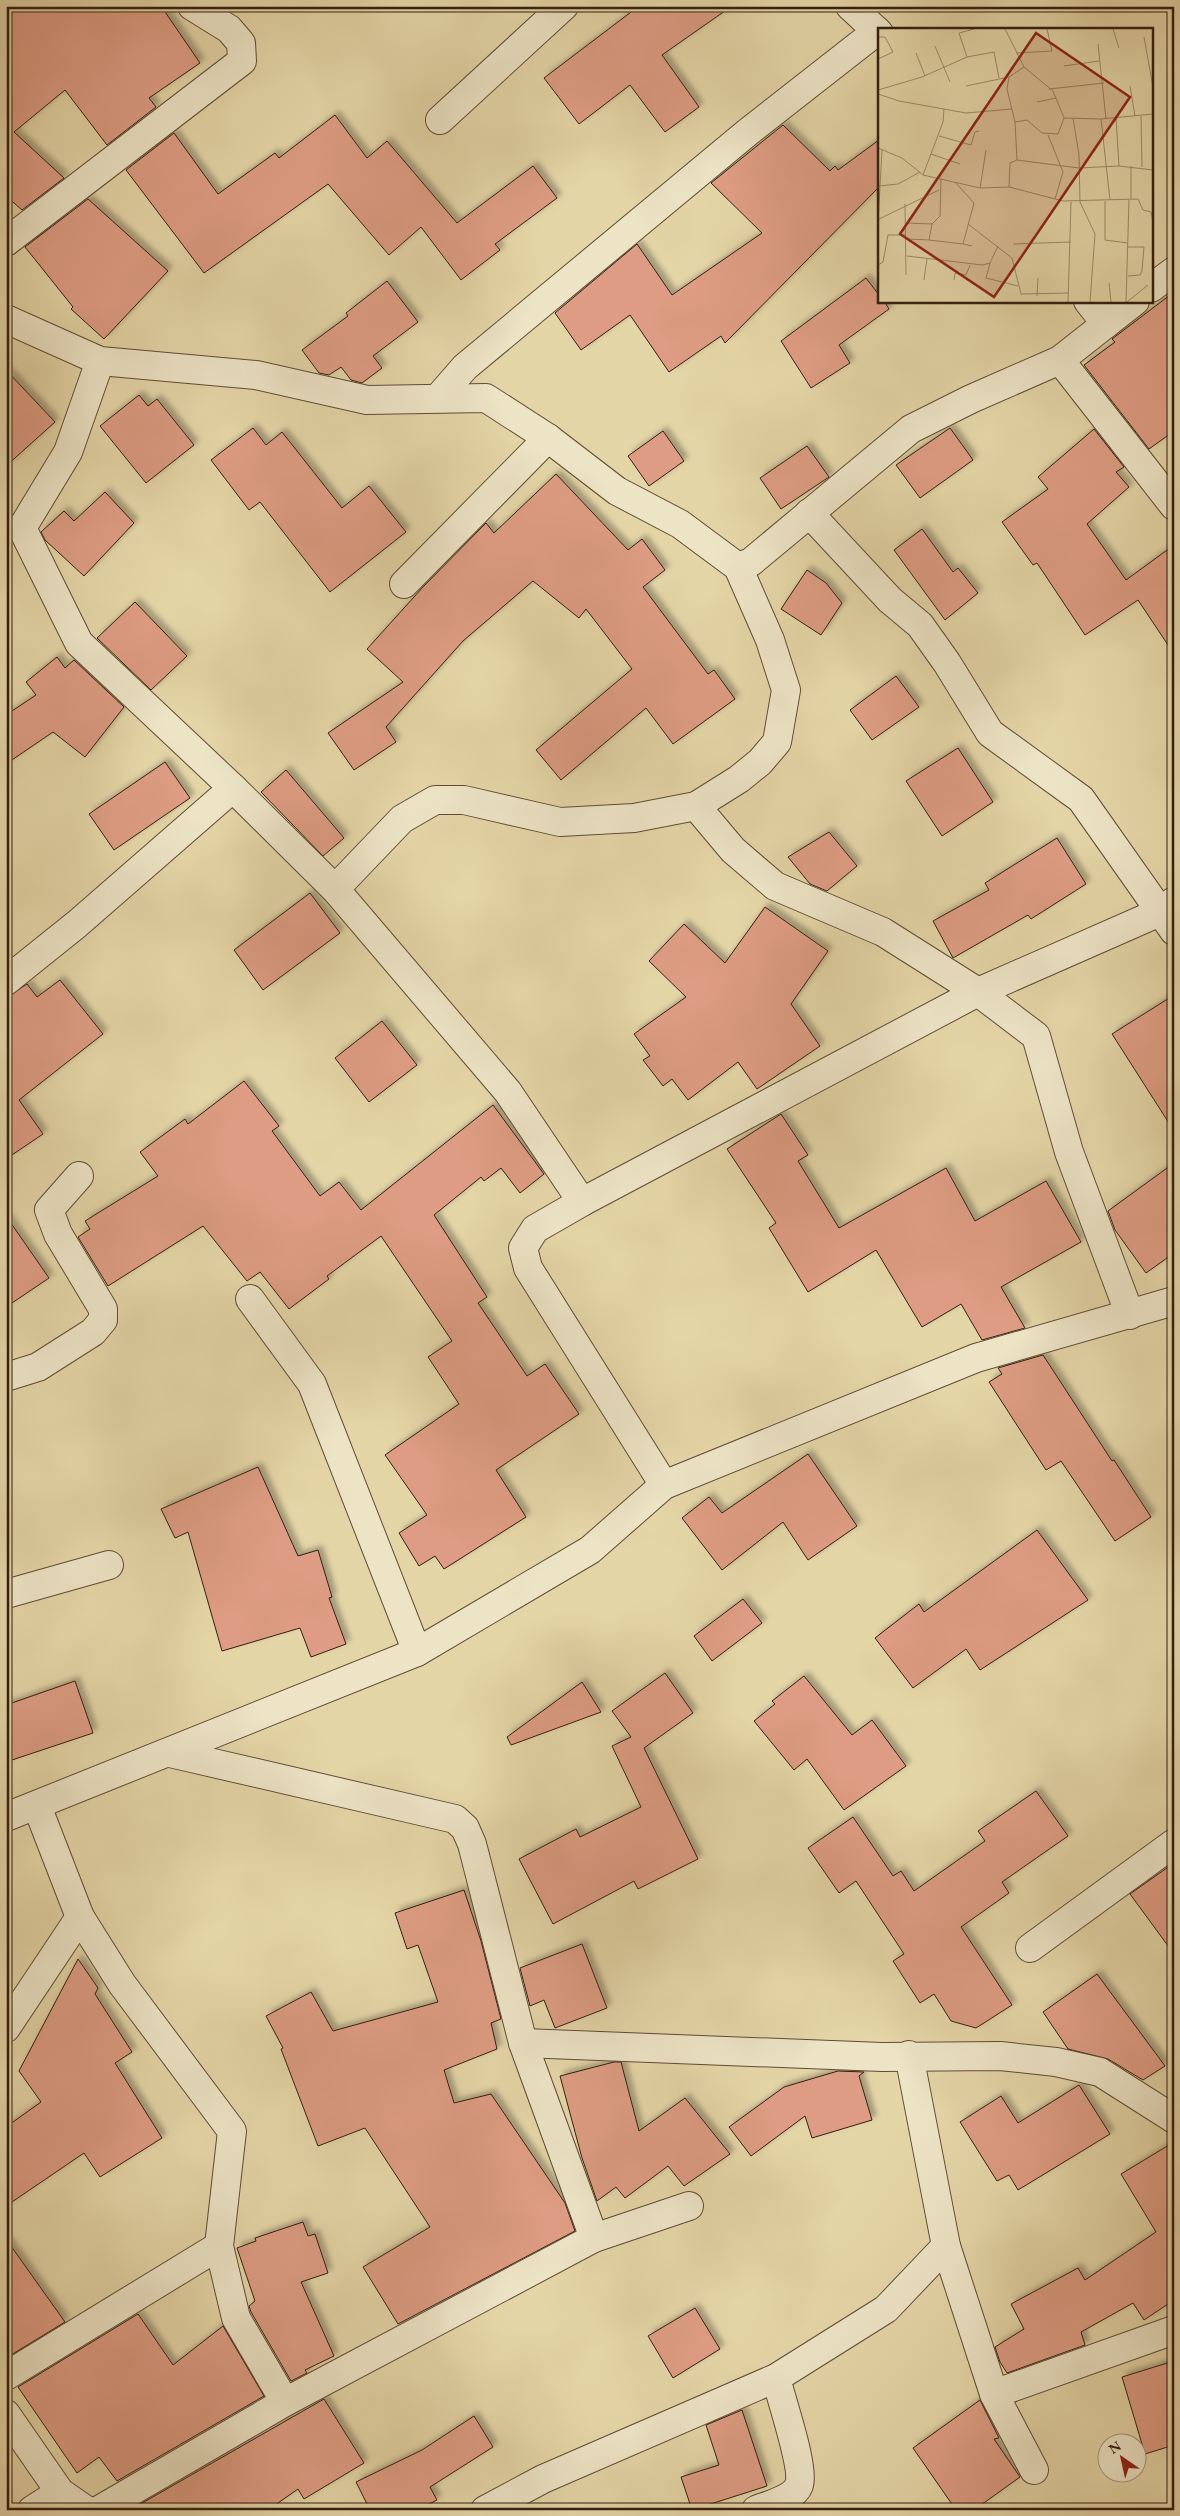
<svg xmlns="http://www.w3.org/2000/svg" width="1180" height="2516" viewBox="0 0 1180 2516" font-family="'EB Garamond',serif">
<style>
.building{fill:#dd9c83;stroke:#331f11;filter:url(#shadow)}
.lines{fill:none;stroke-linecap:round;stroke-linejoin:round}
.street-casing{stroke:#5f4c36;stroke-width:30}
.street{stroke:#ede4c6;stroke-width:28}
.inset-road{fill:none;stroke:#9d8c6b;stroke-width:1}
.view{fill:#8f2418;fill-opacity:0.15;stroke:#8f2418;stroke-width:2.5}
.inset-edge{fill:none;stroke:#331f11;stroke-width:2.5}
</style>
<defs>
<filter id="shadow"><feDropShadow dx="4.5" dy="-4.5" stdDeviation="2.5" flood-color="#0004"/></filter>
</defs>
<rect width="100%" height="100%" fill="#e4d5a7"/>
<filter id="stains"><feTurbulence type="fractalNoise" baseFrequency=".004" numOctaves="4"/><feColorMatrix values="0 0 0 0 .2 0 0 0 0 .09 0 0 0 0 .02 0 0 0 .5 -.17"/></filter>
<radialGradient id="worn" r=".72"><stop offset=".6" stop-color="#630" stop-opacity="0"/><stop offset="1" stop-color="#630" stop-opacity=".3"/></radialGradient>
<g class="building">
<path d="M 6,6 L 161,6 L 200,63 L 149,98 L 156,107 L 107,145 L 65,90 L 14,132 L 64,178 L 22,210 L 6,196 Z"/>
<path d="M 639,6 L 732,6 L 662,55 L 699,107 L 665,132 L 630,85 L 579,124 L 544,78 Z"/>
<path d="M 335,115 L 367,158 L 387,141 L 457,223 L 533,166 L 557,198 L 495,244 L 500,250 L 461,280 L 421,227 L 389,255 L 328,184 L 204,273 L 126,170 L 174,133 L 218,194 L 275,153 L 279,158 Z"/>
<path d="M 783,125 L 830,171 L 835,166 L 838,170 L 879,140 L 879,187 L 725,343 L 721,336 L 669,372 L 630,315 L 581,350 L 555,313 L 637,244 L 672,295 L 762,233 L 711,183 Z"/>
<path d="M 88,199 L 168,271 L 104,339 L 71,309 L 73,307 L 25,247 Z"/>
<path d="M 866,278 L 879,295 L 879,301 L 884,301 L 889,309 L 839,345 L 850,363 L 811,388 L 781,341 Z"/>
<path d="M 387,281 L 418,322 L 373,356 L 382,368 L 362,383 L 351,380 L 341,367 L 329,375 L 319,373 L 302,350 L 348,316 L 346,313 Z"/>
<path d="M 1174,292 L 1174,431 L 1149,449 L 1084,365 L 1115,342 L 1112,339 Z"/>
<path d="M 6,370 L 55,422 L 6,466 Z"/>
<path d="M 139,395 L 148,406 L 157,399 L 194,445 L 146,483 L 100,426 Z"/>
<path d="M 253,428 L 266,445 L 282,432 L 342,508 L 369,486 L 406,532 L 330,592 L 260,502 L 249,510 L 211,460 Z"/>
<path d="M 950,428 L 973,460 L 920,498 L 896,465 Z"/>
<path d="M 1094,429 L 1124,467 L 1116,472 L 1129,487 L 1087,524 L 1126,580 L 1174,545 L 1174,654 L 1138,600 L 1085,635 L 1037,563 L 1033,565 L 1002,522 L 1048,489 L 1038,477 Z"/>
<path d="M 663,431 L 684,461 L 649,486 L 628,456 Z"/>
<path d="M 807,446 L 829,477 L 781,509 L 760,478 Z"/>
<path d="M 556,474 L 628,550 L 642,539 L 665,570 L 643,587 L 708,674 L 714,670 L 735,699 L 673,744 L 646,708 L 561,780 L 536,750 L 632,669 L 586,609 L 579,618 L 533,581 L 463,641 L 386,727 L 396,742 L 354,770 L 328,733 L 403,682 L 367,649 L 423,587 L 486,523 L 494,533 Z"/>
<path d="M 105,492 L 134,523 L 84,576 L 45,540 L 41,532 L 64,511 L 74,521 Z"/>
<path d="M 922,529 L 953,572 L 958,568 L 978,593 L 945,620 L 894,550 Z"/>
<path d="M 807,570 L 826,583 L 842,603 L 821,635 L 781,609 Z"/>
<path d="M 135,602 L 187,656 L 151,690 L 97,638 Z"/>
<path d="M 57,657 L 65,668 L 74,660 L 124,707 L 85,757 L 53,732 L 6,764 L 6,715 L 36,695 L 26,682 Z"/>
<path d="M 896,676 L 919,707 L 872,740 L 850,710 Z"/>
<path d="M 958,748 L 993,802 L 942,836 L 906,781 Z"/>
<path d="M 165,762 L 190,798 L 114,850 L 89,814 Z"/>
<path d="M 286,770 L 344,838 L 323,856 L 261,792 Z"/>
<path d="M 829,832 L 857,866 L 827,891 L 810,884 L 788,857 Z"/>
<path d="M 1057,838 L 1086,884 L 1031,919 L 1028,915 L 953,958 L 933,921 L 989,890 L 985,883 Z"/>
<path d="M 310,893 L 340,933 L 263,990 L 234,950 Z"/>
<path d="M 765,907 L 828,951 L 791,1004 L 820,1046 L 757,1089 L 738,1062 L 688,1100 L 672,1079 L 663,1086 L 643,1060 L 650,1056 L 634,1034 L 686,997 L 649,961 L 684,924 L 725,963 Z"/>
<path d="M 60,980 L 103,1034 L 19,1100 L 43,1134 L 6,1159 L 6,998 L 27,984 L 37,997 Z"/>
<path d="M 1174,995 L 1174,1131 L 1112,1034 Z"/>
<path d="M 382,1021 L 417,1065 L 369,1102 L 335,1058 Z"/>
<path d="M 244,1081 L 279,1126 L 272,1131 L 320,1196 L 339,1182 L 361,1210 L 493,1105 L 544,1174 L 520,1193 L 501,1168 L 484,1181 L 481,1177 L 434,1215 L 487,1297 L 478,1303 L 527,1376 L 545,1364 L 579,1414 L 496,1470 L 526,1517 L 444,1569 L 435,1556 L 419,1566 L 399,1533 L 427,1515 L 385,1455 L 459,1404 L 428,1357 L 452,1341 L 381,1236 L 327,1276 L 329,1279 L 289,1309 L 260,1272 L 247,1281 L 203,1226 L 108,1286 L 78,1237 L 90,1229 L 85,1221 L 158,1176 L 140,1152 L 185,1119 L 188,1124 Z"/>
<path d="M 781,1114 L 808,1155 L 798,1161 L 839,1228 L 946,1168 L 975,1221 L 1046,1181 L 1081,1242 L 1001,1287 L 1025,1328 L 982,1340 L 961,1304 L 922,1327 L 876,1250 L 808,1292 L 769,1228 L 776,1223 L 727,1149 Z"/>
<path d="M 1174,1163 L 1174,1253 L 1146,1273 L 1115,1230 L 1108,1211 Z"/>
<path d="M 6,1216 L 49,1278 L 6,1307 Z"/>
<path d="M 1043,1355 L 1112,1461 L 1114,1460 L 1151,1517 L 1115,1541 L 1061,1461 L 1046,1470 L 989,1382 L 1002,1374 L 998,1368 Z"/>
<path d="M 808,1454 L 857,1526 L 808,1560 L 783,1522 L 722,1570 L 682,1518 L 709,1497 L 722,1513 Z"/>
<path d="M 258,1467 L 298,1556 L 318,1550 L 332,1597 L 329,1598 L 346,1644 L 311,1657 L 300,1628 L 222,1651 L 188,1532 L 175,1538 L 161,1509 Z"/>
<path d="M 1037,1530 L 1088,1600 L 980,1670 L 966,1649 L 913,1688 L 875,1638 L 919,1604 L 924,1612 Z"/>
<path d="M 743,1599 L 762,1623 L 712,1661 L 694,1636 Z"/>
<path d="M 665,1673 L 693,1713 L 644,1748 L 698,1859 L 638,1889 L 634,1881 L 553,1924 L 519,1859 L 576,1829 L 580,1837 L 641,1807 L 612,1746 L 631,1737 L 612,1711 Z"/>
<path d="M 804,1676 L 852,1735 L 872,1720 L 906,1766 L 844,1810 L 807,1759 L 794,1770 L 754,1721 L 775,1704 L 772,1701 Z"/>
<path d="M 75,1681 L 93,1733 L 6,1762 L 6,1705 Z"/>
<path d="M 582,1682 L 601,1712 L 511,1745 L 507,1737 Z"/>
<path d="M 1036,1791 L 1068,1836 L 1002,1882 L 1009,1893 L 961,1927 L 1012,2005 L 976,2028 L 951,2021 L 934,1994 L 920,2003 L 893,1961 L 904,1954 L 856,1881 L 839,1893 L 808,1848 L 853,1817 L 893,1876 L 901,1871 L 914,1891 L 985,1841 L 978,1831 Z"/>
<path d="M 1174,1863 L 1174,1954 L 1130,1894 Z"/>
<path d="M 464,1890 L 481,1941 L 501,2019 L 491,2023 L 497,2049 L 444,2070 L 454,2103 L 491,2094 L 565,2203 L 575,2231 L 398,2324 L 363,2267 L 430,2227 L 365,2128 L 318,2146 L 281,2049 L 283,2048 L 266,2016 L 311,1992 L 333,2031 L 438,2002 L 418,1945 L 407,1949 L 395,1913 Z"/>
<path d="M 582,1944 L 607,2008 L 555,2028 L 544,2000 L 530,2006 L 520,1968 Z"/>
<path d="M 78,1959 L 98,1988 L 95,1994 L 132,2052 L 115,2063 L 162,2138 L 100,2177 L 84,2153 L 6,2206 L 6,2127 L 41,2102 L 19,2071 Z"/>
<path d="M 1097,1974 L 1165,2066 L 1143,2080 L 1108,2059 L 1068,2049 L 1043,2012 Z"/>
<path d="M 614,2062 L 621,2062 L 639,2131 L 685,2098 L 730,2154 L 684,2186 L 668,2166 L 625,2198 L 616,2187 L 597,2201 L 582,2158 L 560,2076 Z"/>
<path d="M 838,2071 L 864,2072 L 859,2076 L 872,2120 L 812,2138 L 805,2116 L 751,2156 L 729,2127 L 784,2087 Z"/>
<path d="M 1079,2085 L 1110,2134 L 1018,2190 L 1009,2175 L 997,2181 L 960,2122 L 1001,2096 L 1018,2123 Z"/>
<path d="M 1174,2142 L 1174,2300 L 1144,2320 L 1133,2303 L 1081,2332 L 1085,2345 L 1007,2373 L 1000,2362 L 995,2347 L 1024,2329 L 1011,2304 L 1078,2268 L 1085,2280 L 1156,2232 L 1121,2174 Z"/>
<path d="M 303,2222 L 308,2236 L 315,2234 L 328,2273 L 301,2282 L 334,2356 L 305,2370 L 307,2373 L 291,2381 L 251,2312 L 249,2306 L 255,2301 L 237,2248 L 256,2241 L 255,2238 Z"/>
<path d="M 6,2239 L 65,2322 L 6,2358 Z"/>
<path d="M 695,2308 L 720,2349 L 673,2378 L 648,2336 Z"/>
<path d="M 138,2314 L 173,2365 L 223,2326 L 264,2396 L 117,2481 L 99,2457 L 77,2473 L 18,2387 Z"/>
<path d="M 1174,2361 L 1174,2445 L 1145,2454 L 1122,2377 Z"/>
<path d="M 324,2399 L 364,2463 L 304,2499 L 298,2489 L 268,2510 L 139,2510 L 137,2506 Z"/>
<path d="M 980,2400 L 999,2438 L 994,2439 L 1020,2477 L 974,2510 L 956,2510 L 913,2448 Z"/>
<path d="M 742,2410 L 767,2486 L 692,2510 L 681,2477 L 719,2465 L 706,2425 Z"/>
<path d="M 474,2416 L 493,2447 L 430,2487 L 437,2500 L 417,2510 L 370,2510 L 356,2482 L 422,2450 Z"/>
</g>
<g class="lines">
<g class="street-casing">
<g id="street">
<path d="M 850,6 L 879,33"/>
<path d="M 440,120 L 564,6"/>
<path d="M 6,242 L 242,61 L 241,43 L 229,29 L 192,6"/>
<path d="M 1151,288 L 1174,271"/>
<path d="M 1088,301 L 1106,324"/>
<path d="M 6,319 L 100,361 L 256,375 L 367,400 L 486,398 L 548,438 L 617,491 L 680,524 L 738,567 L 770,640 L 786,690 L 777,742 L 760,762 L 739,779 L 696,806 L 634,818 L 560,822 L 464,800 L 435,800 L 402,819 L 335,889 L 233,788 L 79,643 L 22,528 L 68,452 L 100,361"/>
<path d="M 1060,360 L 1174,506"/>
<path d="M 438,398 L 465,367 L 748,132 L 877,31"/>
<path d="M 809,513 L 890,600 L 920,625 L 947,663 L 990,733 L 1081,799 L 1174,931"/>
<path d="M 738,567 L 751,562 L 911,429 L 971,399 L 1060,360 L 1135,301"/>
<path d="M 404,584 L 548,438"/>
<path d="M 696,806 L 733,850 L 775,886 L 883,932 L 978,992 L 1036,1036 L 1069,1152 L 1130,1315"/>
<path d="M 335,889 L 508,1092 L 582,1202 L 535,1229 L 523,1248 L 528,1268 L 664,1485"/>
<path d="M 6,981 L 77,924 L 233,788"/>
<path d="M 582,1202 L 978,992 L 1160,912 L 1174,901"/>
<path d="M 250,1299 L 312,1384 L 417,1652"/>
<path d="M 6,1377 L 38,1367 L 93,1332 L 103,1320 L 103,1309 L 58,1234 L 49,1210 L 79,1176"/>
<path d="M 6,1594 L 109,1565"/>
<path d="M 170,1753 L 455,1819 L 465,1828 L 472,1844 L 523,2043 L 594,2238 L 689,2206"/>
<path d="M 37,1806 L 80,1917 L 122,1984 L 232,2131 L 219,2246 L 236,2318 L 285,2402 L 594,2238"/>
<path d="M 6,1817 L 417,1652 L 590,1550 L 664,1485 L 976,1358 L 1174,1301"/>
<path d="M 1030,1948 L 1174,1843"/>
<path d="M 6,2028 L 80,1917"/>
<path d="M 523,2043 L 882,2057 L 1000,2056 L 1056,2062 L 1100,2072 L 1174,2119"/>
<path d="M 946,2246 L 994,2394 L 1174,2330"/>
<path d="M 6,2376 L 219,2246"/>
<path d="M 994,2394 L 1034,2470"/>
<path d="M 6,2414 L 60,2492 L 86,2510"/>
<path d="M 32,2510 L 60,2492"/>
<path d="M 99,2510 L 285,2402"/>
<path d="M 485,2510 L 543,2479 L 776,2378 L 886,2309 L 946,2246 L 909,2055"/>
<path d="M 756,2510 C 768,2505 794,2499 799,2485 C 805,2468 781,2399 776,2378"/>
</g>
</g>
<use href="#street" class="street"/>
</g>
<g transform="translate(878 28)">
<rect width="275" height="275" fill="#e4d5a7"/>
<path class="inset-road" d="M 127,1 L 146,39 L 175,63 L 186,90 L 180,106 L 164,105 L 149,92 L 137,94 L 129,61 L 131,49 L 146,39M 235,1 L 241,20M 0,9 L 7,9 L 15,24 L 0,31M 266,9 L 275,59M 220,16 L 228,91M 57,18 L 72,54M 38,25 L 47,48M 138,25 L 174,23 L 169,1M 89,29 L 116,24 L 121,50M 186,38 L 221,33M 88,58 L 131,49M 252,58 L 257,88M 171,61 L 226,55M 0,62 L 44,49 L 89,29 L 81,5 L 96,1M 0,66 L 21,73 L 88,85 L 134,81M 159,74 L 178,70M 263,88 L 264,139M 186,90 L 223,91 L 275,86M 195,90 L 201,127 L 202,174 L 217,206 L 212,274M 238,90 L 241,138M 223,91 L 232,172M 170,107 L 185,144 L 177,171M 61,108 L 93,117 L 97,104 L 101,103M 0,120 L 24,130 L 45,147 L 102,160 L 131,159 L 185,173 L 260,171 L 265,182 L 273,184 L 275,193M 53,126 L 82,136M 139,132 L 201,140 L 241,138 L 275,142M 253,138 L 253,171M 45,147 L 65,94 L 66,81M 63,151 L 62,188 L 54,196 L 51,212 L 85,216M 77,154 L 96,175 L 85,216 L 94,218M 1,158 L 20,156 L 42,144M 131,159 L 132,135 L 139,132 L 137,94M 102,160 L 108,122M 227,173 L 227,212 L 250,215M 27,176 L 28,247M 1,191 L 61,162M 0,195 L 4,122M 28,195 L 54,196M 90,196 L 134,230 L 143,266 L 190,265M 30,211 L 51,212M 135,216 L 193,214M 29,228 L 104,237 L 112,235 L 120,218M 112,235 L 108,250 L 140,258M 0,237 L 5,234 L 10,207 L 28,207M 250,248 L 262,247 L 264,243 L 266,219 L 250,219M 46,252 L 49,230M 76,252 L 77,245 L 88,247 L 92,237M 231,255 L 233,274M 159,268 L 160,250M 190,274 L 193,174M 248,274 L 251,172M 249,274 L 270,257"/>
<path class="view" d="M 158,5 L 252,69 L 116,269 L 22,206 Z"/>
<rect width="275" height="275" class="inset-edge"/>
</g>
<rect width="1180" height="2516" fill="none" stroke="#e4d5a7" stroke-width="25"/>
<rect x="8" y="8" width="1165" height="2501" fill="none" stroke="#331f11" stroke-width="2.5"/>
<rect x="12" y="12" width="1155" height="2491" fill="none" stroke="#331f11"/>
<g transform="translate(1122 2458) rotate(326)"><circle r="24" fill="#ede4c6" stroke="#a3957e"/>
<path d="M0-4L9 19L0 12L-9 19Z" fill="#8f2418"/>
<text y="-8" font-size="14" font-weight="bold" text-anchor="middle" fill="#331f11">N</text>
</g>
<rect width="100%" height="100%" filter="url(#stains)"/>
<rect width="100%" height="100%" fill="url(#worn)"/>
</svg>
